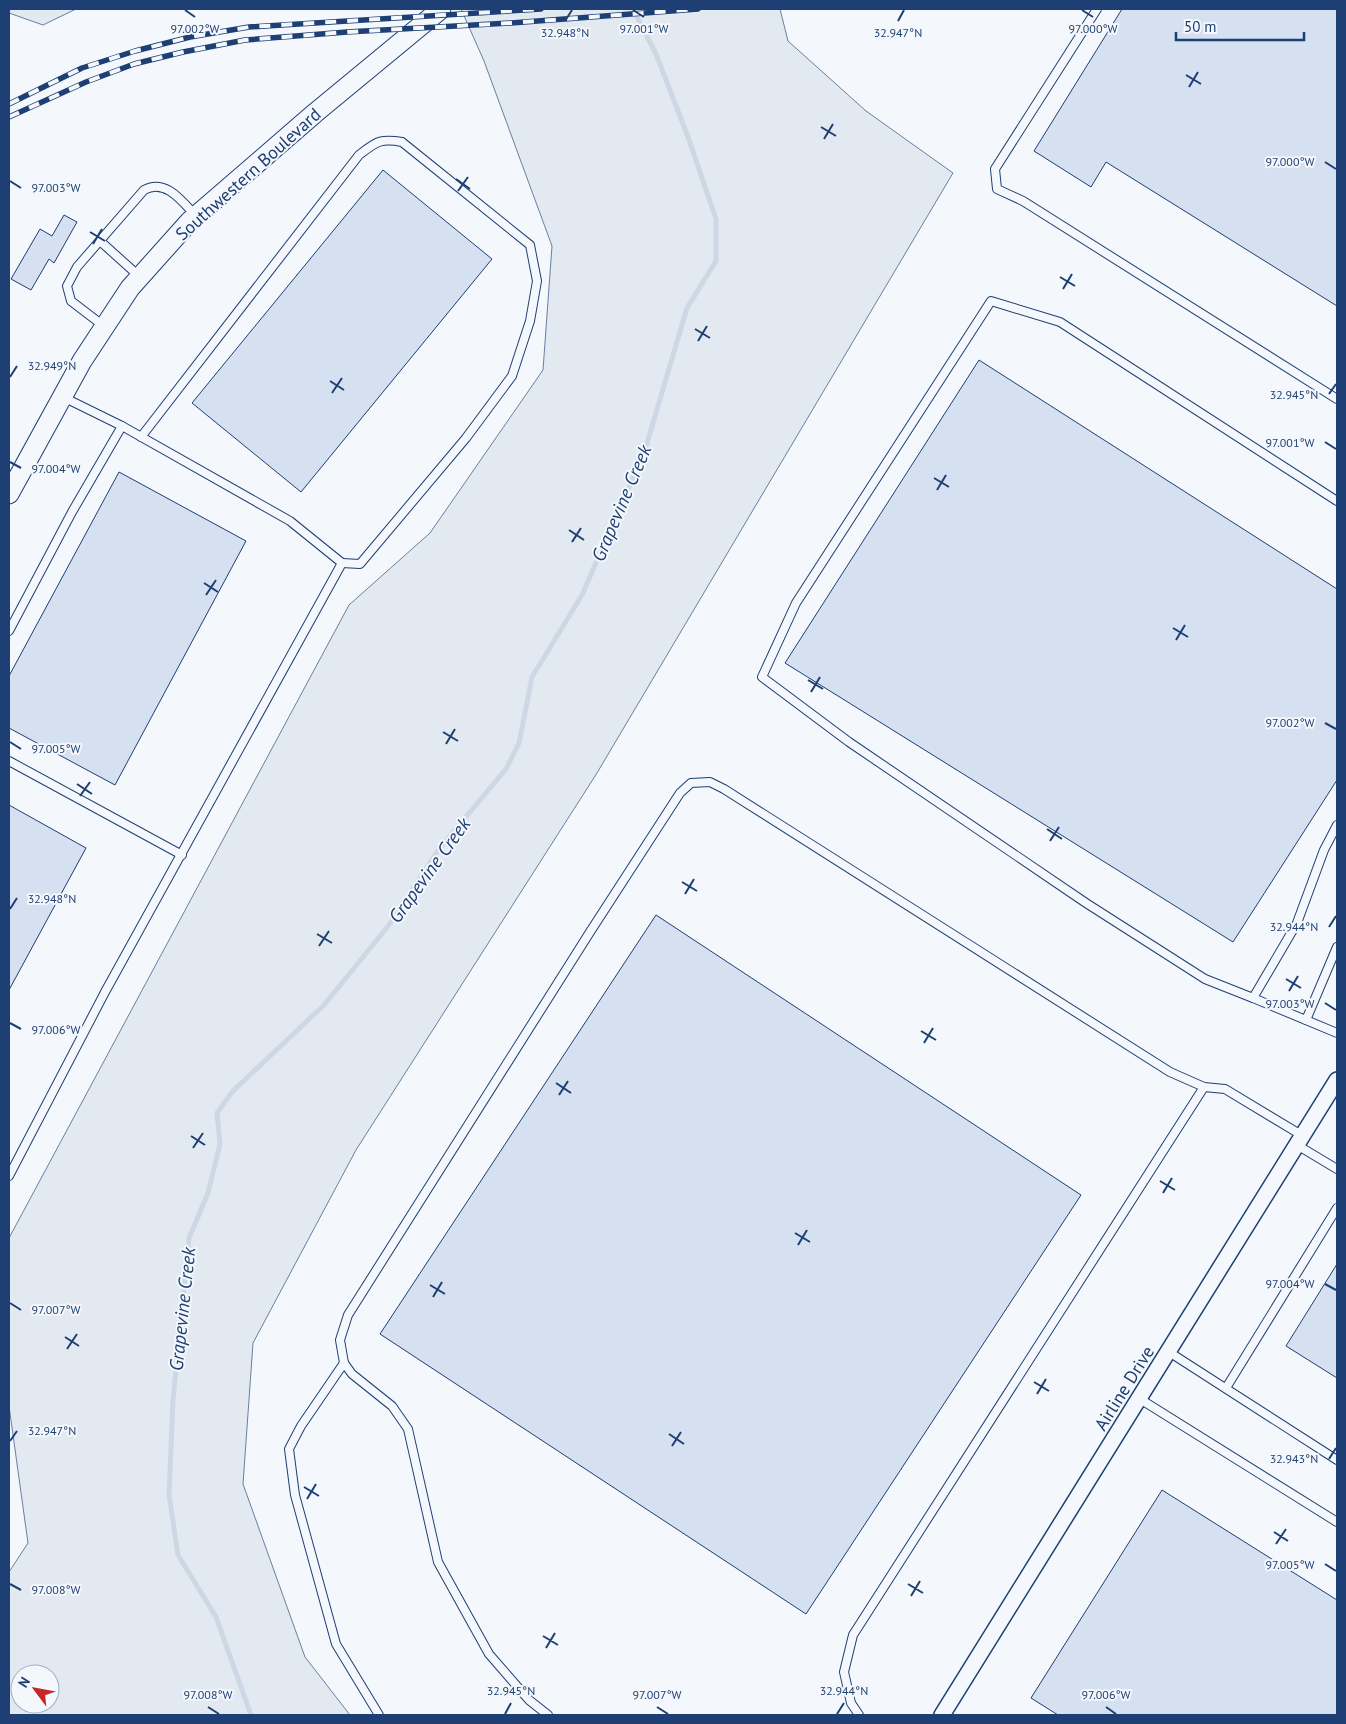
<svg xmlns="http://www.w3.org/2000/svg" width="1346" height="1724" viewBox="0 0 1346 1724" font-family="'PT Sans',sans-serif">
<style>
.green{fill:#e3e9f0;stroke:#687fa3;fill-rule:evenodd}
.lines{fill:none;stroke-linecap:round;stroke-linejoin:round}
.stream{stroke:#cfd7e4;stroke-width:5}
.building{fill:#d5e0f0;stroke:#1d3f73}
.service-casing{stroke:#1d3f73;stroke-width:10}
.minor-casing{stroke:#1d3f73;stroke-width:18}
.tertiary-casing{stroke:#1d3f73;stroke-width:21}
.service{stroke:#f4f7fb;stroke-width:8}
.minor{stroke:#f4f7fb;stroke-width:15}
.tertiary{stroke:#f4f7fb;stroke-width:19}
.rail-casing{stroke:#1d3f73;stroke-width:5.5}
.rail{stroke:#f4f7fb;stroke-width:4;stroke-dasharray:11;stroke-linecap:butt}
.ticks{fill:none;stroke:#1d3f73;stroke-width:2}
.labels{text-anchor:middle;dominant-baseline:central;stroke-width:4;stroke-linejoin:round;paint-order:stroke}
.street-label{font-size:18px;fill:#1d3f73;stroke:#f4f7fb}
.water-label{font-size:19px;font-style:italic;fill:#1d3f73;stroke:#f4f7fb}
.ticks-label{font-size:12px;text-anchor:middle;fill:#1d3f73;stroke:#f4f7fb;stroke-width:4;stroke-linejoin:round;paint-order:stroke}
</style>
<rect width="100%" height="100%" fill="#f4f7fb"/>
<g class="green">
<path d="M 9,9 L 76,9 L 43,25 L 9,13 Z"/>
<path d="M 461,9 L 780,9 L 788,41 L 866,111 L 953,173 L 597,773 L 356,1150 L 253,1343 L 243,1484 L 305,1657 L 350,1715 L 9,1715 L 9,1572 L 28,1543 L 9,1406 L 9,1238 L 349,605 L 430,533 L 543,370 L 552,246 L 484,61 ZM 20,1674 L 50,1674 L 50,1704 L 20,1704 Z"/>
</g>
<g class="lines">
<path class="stream" d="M 251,1715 L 216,1617 L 178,1555 L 169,1494 L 173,1400 L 189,1238 L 208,1193 L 220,1144 L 217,1113 L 232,1092 L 324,1005 L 389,925 L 439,849 L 506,769 L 519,743 L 532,677 L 582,595 L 645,450 L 687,308 L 716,261 L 716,219 L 688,137 L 656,54 L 633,9"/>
</g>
<g class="building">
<path d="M 1122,9 L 1337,9 L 1337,306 L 1106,162 L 1091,187 L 1034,151 Z"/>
<path d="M 383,170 L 492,259 L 301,492 L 192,403 Z"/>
<path d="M 64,215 L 77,222 L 54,263 L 49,259 L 31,290 L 11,279 L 40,229 L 52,236 Z"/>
<path d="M 979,360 L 1337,589 L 1337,780 L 1233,942 L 785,663 Z"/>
<path d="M 119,472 L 246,541 L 115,785 L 9,728 L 9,676 Z"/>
<path d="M 9,805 L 86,848 L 9,990 Z"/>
<path d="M 656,915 L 1081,1195 L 806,1614 L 380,1334 Z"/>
<path d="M 1337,1264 L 1337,1378 L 1286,1346 Z"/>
<path d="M 1162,1490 L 1337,1600 L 1337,1715 L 1058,1715 L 1031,1698 Z"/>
</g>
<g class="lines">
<g class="service-casing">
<g id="service">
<path d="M 1097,9 L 995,169 L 997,189 L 1023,201 L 1337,399"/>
<path d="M 100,241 L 140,277"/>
<path d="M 105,327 L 71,301 L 67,286 L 77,267 L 144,190 C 165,178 182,201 195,215"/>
<path d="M 63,397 L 122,426"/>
<path d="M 141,437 L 359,155 C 376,142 380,138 402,142 L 530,245 L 537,281 L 530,321 L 512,376 L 466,438 L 360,564 L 342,563"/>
<path d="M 9,631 L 72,512 L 122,426 L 290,521 L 342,563 L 105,992 L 9,1176"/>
<path d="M 9,761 L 182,855"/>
<path d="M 1337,825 L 1324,850 L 1297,923 L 1253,998 L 1337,1033"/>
<path d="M 1253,998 L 1205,979 L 1086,903 L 849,742 L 762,677 L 796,603 L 991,301 L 1060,322 L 1337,501"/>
<path d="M 1306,1020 L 1337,947"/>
<path d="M 1297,1145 L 1337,1169"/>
<path d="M 1169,1352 L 1337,1460"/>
<path d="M 344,1363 L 301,1426 L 289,1449 L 295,1495 L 336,1644 L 379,1715"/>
<path d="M 1226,1388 L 1337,1208"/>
<path d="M 1140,1399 L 1337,1522"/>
<path d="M 548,1715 L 529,1700 L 489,1654 L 438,1562 L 408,1429 L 392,1406 L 352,1374 L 344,1363 L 340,1340 L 348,1315 L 590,932 L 680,793 L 691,783 L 710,782 L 724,789 L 1170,1072 L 1204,1087 L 1225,1089 L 1303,1136"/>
<path d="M 859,1715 L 851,1703 L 844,1672 L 853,1635 L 1204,1087"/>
</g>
</g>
<g class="minor-casing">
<path id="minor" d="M 942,1715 L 1337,1080"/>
</g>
<g class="tertiary-casing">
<path id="tertiary" d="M 9,494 L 82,361 L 130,288 L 189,222 L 315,113 L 441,9"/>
</g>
<use href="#service" class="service"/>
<use href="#minor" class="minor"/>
<use href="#tertiary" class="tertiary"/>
<g class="rail-casing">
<g id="rail">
<path d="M 9,104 L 82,68 L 135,51 L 190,37 L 249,27 L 541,9"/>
<path d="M 9,117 L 86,82 L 134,64 L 183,52 L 245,40 L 347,32 L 511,23 L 698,9"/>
</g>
</g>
<use href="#rail" class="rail"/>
</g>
<path class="ticks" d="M 185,10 L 195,17M 633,10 L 644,17M 1082,10 L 1093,17M 565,21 L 572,10M 898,21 L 904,10M 1186,75 L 1201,84M 1189,87 L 1198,72M 821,127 L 836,136M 824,139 L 833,124M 1325,162 L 1336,169M 456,179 L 470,189M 10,181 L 21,188M 458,191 L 468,177M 90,232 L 105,241M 93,244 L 102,229M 1060,277 L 1075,286M 1063,289 L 1072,274M 695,329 L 710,338M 698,341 L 707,326M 10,377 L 17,366M 330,381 L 344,390M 332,393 L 342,378M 1329,394 L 1336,384M 1325,442 L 1336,449M 10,462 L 21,468M 934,478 L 949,487M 937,490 L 946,475M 569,530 L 584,540M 572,542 L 581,528M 204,583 L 218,592M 206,595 L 216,580M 1173,628 L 1188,637M 1176,640 L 1185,625M 808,680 L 823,689M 811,692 L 820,677M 1325,723 L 1336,729M 443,732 L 458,741M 10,742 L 21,749M 446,744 L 455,729M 77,784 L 92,794M 80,796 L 90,782M 1047,829 L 1062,839M 1050,841 L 1059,827M 682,882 L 697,891M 685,894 L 694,879M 10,909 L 17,898M 1329,927 L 1336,916M 317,934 L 332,943M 319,946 L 329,931M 1286,979 L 1301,988M 1289,991 L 1298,976M 1325,1003 L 1336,1010M 10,1023 L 21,1029M 921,1031 L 936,1040M 924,1043 L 933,1028M 556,1083 L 571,1093M 559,1095 L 568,1081M 191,1136 L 205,1145M 193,1148 L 203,1133M 1160,1181 L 1175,1190M 1163,1193 L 1172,1178M 795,1233 L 810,1242M 798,1245 L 807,1230M 1325,1284 L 1336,1290M 430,1285 L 445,1294M 433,1297 L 442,1282M 10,1303 L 21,1310M 65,1337 L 79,1346M 67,1349 L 77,1334M 1034,1382 L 1049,1391M 1037,1394 L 1046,1379M 669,1434 L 684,1444M 10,1441 L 17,1431M 672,1446 L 681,1432M 1329,1459 L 1336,1448M 304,1487 L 319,1496M 307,1499 L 316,1484M 1274,1532 L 1288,1541M 1276,1544 L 1286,1529M 1325,1564 L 1336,1571M 10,1584 L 21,1590M 908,1584 L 923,1593M 911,1596 L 920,1581M 543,1636 L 558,1645M 546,1648 L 555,1633M 208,1707 L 219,1714M 657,1707 L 668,1714M 1106,1707 L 1116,1714M 505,1714 L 511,1703M 837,1714 L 844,1703"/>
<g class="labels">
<g class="street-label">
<text transform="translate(248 174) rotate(-42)">Southwestern Boulevard</text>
<text transform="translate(1124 1388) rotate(-58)">Airline Drive</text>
</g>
<g class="water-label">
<text transform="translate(621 503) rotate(-67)">Grapevine Creek</text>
<text transform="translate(429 870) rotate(-54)">Grapevine Creek</text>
<text transform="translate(182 1309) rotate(-84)">Grapevine Creek</text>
</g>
</g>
<g class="ticks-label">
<text x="195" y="33">97.002°W</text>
<text x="644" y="33">97.001°W</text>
<text x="1093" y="33">97.000°W</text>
<text x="565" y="37">32.948°N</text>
<text x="898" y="37">32.947°N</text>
<text x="1290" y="166">97.000°W</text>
<text x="56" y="192">97.003°W</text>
<text x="52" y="370">32.949°N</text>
<text x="1294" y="399">32.945°N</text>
<text x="1290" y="447">97.001°W</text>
<text x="56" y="473">97.004°W</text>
<text x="1290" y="727">97.002°W</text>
<text x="56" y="753">97.005°W</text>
<text x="52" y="903">32.948°N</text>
<text x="1294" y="931">32.944°N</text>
<text x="1290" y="1008">97.003°W</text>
<text x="56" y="1034">97.006°W</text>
<text x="1290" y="1288">97.004°W</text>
<text x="56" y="1314">97.007°W</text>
<text x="52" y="1435">32.947°N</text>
<text x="1294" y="1463">32.943°N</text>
<text x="1290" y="1569">97.005°W</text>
<text x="56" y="1594">97.008°W</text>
<text x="511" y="1695">32.945°N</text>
<text x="844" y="1695">32.944°N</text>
<text x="208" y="1699">97.008°W</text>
<text x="657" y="1699">97.007°W</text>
<text x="1106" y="1699">97.006°W</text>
</g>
<rect width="1346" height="1724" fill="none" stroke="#1d3f73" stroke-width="20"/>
<g transform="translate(35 1689) rotate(302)"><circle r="24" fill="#f4f7fb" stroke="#9eadc5"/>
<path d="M0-4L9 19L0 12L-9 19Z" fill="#c62828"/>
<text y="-8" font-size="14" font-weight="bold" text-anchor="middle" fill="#1d3f73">N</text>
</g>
<path d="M1176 32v8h128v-8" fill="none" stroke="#1d3f73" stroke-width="2.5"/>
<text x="1184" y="32" font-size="15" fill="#1d3f73" stroke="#f4f7fb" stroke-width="4" paint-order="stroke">50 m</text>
</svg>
